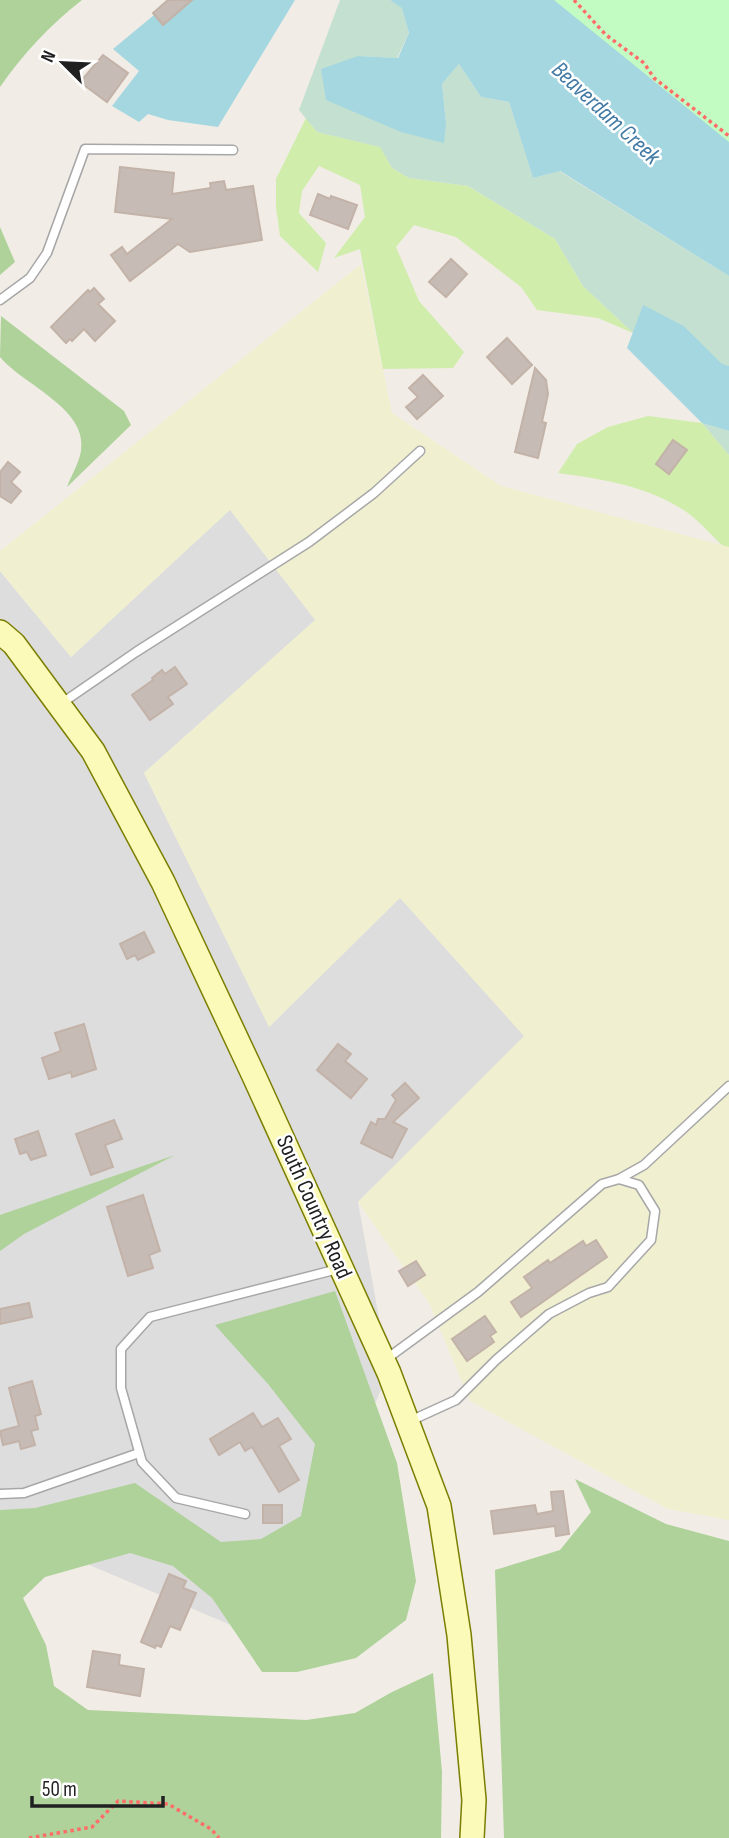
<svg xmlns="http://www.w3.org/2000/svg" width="729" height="1838" viewBox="0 0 729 1838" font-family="'Sofia Sans Condensed',sans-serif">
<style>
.residential{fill:#dedddd}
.farmland{fill:#f0f0d1}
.grass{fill:#d0edab}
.forest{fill:#aed299}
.wetland{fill:#c3e0d0}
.park{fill:#c3fcc3}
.water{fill:#a5d7e0}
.building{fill:#c6bcb5;stroke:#c3b2a8;stroke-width:2}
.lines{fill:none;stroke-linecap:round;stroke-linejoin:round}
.lane-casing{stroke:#a7a7a7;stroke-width:11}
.secondary-casing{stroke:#7a7e01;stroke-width:26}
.path{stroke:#ff6d69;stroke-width:3.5;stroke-dasharray:3.5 3.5;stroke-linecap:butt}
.lane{stroke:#fff;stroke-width:8}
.secondary{stroke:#fcfab9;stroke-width:23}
.labels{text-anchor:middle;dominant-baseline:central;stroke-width:5;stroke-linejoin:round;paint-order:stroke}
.street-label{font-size:23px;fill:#202020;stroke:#fff}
.water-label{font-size:24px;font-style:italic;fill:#427aa4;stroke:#fff}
</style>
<rect width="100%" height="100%" fill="#f1ede6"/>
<path class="residential" d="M 230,509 L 316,620 L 144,773 L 270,1026 L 400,897 L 525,1036 L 358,1202 L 389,1373 L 266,1640 L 0,1527 L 0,571 L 71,657 Z"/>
<path class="farmland" d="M 361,264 L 392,413 L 501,486 L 729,547 L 729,1520 L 668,1509 L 470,1401 L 429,1303 L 358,1202 L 524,1036 L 400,898 L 269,1027 L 144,773 L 315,620 L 230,510 L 71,657 L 0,571 L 0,551 Z"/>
<g class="grass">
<path d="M 306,118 L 317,132 L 381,147 L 392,168 L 409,178 L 468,186 L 555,239 L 583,286 L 633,333 L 598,318 L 537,310 L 521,287 L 456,237 L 414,225 L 396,247 L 419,301 L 464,352 L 453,368 L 383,369 L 360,249 L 334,258 L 365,217 L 360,185 L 319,166 L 302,191 L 299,213 L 326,243 L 318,272 L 280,236 L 276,207 L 276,179 Z"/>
<path d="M 648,416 L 702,423 L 729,455 L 729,547 L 722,545 C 710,534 697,518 682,509 C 643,485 602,479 558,473 L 577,444 L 608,427 Z"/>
</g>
<g class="forest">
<path d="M 0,0 L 82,0 C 50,25 23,54 0,87 Z"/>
<path d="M 0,227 L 15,262 L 0,275 Z"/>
<path d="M 1,316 L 124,411 L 131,425 L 67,487 C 71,476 79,463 81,451 C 88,408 23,385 0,357 Z"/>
<path d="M 175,1155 L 24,1234 L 0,1251 L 0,1215 Z"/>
<path d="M 335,1291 L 397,1463 L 416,1581 L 406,1620 L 356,1658 L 297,1672 L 262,1672 L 212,1598 L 173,1566 L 130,1553 L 45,1577 L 23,1598 L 46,1645 L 54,1686 L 88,1710 L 306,1720 L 355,1713 L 392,1692 L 433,1673 L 442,1772 L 441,1838 L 0,1838 L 0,1510 L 35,1508 L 135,1483 L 221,1542 L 261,1539 L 301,1516 L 315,1444 L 268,1384 L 215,1325 Z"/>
<path d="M 575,1479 L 666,1524 L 729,1541 L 729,1838 L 504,1838 L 495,1570 L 560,1550 L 591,1512 Z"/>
</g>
<g class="wetland">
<path d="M 340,0 L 390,0 L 402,7 L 409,33 L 397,58 L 358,56 L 446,123 L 442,84 L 459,64 L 481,97 L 509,102 L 533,178 L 559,171 L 729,276 L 729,366 L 722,365 L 684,326 L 643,306 L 633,333 L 583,286 L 555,239 L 468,186 L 409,178 L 392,168 L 380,147 L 317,132 L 299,110 Z"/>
<path d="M 702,423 L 729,431 L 729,455 Z"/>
</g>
<path class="park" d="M 534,0 L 729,0 L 729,147 Z"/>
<g class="water">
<path d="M 172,0 L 295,0 L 218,127 L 168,120 L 148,114 L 139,122 L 112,106 L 139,71 L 113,49 Z"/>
<path d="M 390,0 L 554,0 L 729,142 L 729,276 L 560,171 L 533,178 L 509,102 L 481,97 L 459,64 L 442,84 L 446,123 L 444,143 L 401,132 L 326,100 L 321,69 L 358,56 L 398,58 L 409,33 L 402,8 Z"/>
<path d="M 643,305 L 684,326 L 722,364 L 729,366 L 729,431 L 702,423 L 627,348 Z"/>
</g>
<g class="building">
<path d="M 168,0 L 192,0 L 163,25 L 153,13 Z"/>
<path d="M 103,55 L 128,73 L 107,102 L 80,82 Z"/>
<path d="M 120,167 L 174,173 L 172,194 L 211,188 L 210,183 L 224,181 L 226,190 L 253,186 L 262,240 L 190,252 L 178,244 L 130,281 L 111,255 L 122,247 L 127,254 L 172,219 L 115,212 Z"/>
<path d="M 318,194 L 330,199 L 331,196 L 357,205 L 348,229 L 310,215 Z"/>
<path d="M 451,259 L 467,274 L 446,297 L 429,282 Z"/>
<path d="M 94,288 L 104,299 L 98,304 L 115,321 L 95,341 L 84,329 L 72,341 L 70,339 L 66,343 L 51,327 L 88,290 L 90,292 Z"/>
<path d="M 507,338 L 532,365 L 512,384 L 487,357 Z"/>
<path d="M 535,368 L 546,380 L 548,394 L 542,422 L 546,423 L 538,458 L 515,452 Z"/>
<path d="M 423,375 L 443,396 L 417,419 L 406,407 L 418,397 L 409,388 Z"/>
<path d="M 673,440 L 687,450 L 669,474 L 656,464 Z"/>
<path d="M 8,462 L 20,472 L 11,482 L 21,491 L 11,503 L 0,496 L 0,472 Z"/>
<path d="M 175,667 L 187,684 L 168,697 L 173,704 L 150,720 L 132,695 L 153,680 L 152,678 L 162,670 L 165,674 Z"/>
<path d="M 144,932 L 154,952 L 138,960 L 135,955 L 127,959 L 120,944 Z"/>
<path d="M 84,1024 L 96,1069 L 72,1077 L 71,1072 L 49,1079 L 42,1058 L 61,1051 L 55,1033 Z"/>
<path d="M 338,1044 L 351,1054 L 345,1061 L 367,1079 L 351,1098 L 317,1070 Z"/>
<path d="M 405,1083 L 419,1098 L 393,1122 L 407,1129 L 392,1158 L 361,1143 L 371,1122 L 376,1125 L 378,1119 L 385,1119 L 396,1100 L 392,1095 Z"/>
<path d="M 114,1120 L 122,1139 L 105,1145 L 113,1167 L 91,1175 L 76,1134 Z"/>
<path d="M 38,1131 L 46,1155 L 31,1160 L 27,1152 L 20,1154 L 15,1139 Z"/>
<path d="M 143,1195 L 160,1251 L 149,1255 L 153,1268 L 128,1276 L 107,1207 Z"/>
<path d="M 596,1240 L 607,1257 L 521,1317 L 511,1302 L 532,1288 L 524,1277 L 548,1260 L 550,1263 L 583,1241 L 586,1246 Z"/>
<path d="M 416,1261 L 425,1275 L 408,1286 L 399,1271 Z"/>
<path d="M 29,1303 L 32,1317 L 0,1324 L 0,1309 Z"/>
<path d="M 485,1316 L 496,1332 L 490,1336 L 494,1342 L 467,1361 L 452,1339 Z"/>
<path d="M 32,1381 L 41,1414 L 35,1416 L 38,1429 L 31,1431 L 35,1445 L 21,1449 L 19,1441 L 3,1445 L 0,1431 L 19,1426 L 9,1388 Z"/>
<path d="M 253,1413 L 262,1427 L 278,1418 L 291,1439 L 279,1446 L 299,1480 L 279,1492 L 252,1447 L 245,1451 L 240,1442 L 219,1455 L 210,1439 Z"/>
<path d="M 563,1491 L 569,1534 L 556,1536 L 555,1526 L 494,1534 L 491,1511 L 535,1505 L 537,1514 L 553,1511 L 551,1492 Z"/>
<rect x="263" y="1505" width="19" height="18"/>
<path d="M 169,1574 L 186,1581 L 183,1588 L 196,1593 L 180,1630 L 170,1626 L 161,1647 L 156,1645 L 155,1648 L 141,1642 Z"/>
<path d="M 93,1651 L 120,1655 L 119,1665 L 144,1669 L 140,1696 L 87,1687 Z"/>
</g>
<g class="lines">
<g class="lane-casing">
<g id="lane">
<path d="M 0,300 L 30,278 L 47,253 L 85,149 L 233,150"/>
<path d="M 62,703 L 136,652 L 309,542 L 374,493 L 420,451"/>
<path d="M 619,1179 L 644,1165 L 729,1086"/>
<path d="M 385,1360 L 478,1292 L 602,1184 L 619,1179 L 639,1185 L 655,1211 L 651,1240 L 608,1287 L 589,1293 L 549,1314 L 496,1360 L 456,1400 L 410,1421"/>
<path d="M 0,1494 L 24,1493 L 139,1453"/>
<path d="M 245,1514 L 176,1498 L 142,1462 L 121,1388 L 121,1349 L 150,1317 L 338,1269"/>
</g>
</g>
<g class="secondary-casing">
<path id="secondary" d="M 0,632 L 14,644 L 93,751 L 163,882 L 254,1076 L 389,1373 L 439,1506 L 459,1635 L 474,1800 L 472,1838"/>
</g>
<g class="path">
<path d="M 574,0 L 606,35 L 644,63 L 654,78 L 729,136"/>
<path d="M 29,1838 L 92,1827 L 118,1801 L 168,1804 L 211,1829 L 219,1838"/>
</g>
<use href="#lane" class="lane"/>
<use href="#secondary" class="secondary"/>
</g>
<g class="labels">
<g class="street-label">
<text transform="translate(314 1207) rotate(66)">South Country Road</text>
</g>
<g class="water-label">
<text transform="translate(606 113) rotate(43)">Beaverdam Creek</text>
</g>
</g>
<g transform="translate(63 63) rotate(294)" stroke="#ffffff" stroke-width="5" paint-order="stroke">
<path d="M0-5L12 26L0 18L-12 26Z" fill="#202020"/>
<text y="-10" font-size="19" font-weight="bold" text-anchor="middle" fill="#202020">N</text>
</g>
<path d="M32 1796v10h131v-10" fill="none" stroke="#202020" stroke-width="3.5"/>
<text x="42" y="1796" font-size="21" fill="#202020" stroke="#ffffff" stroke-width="5" paint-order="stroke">50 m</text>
</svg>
